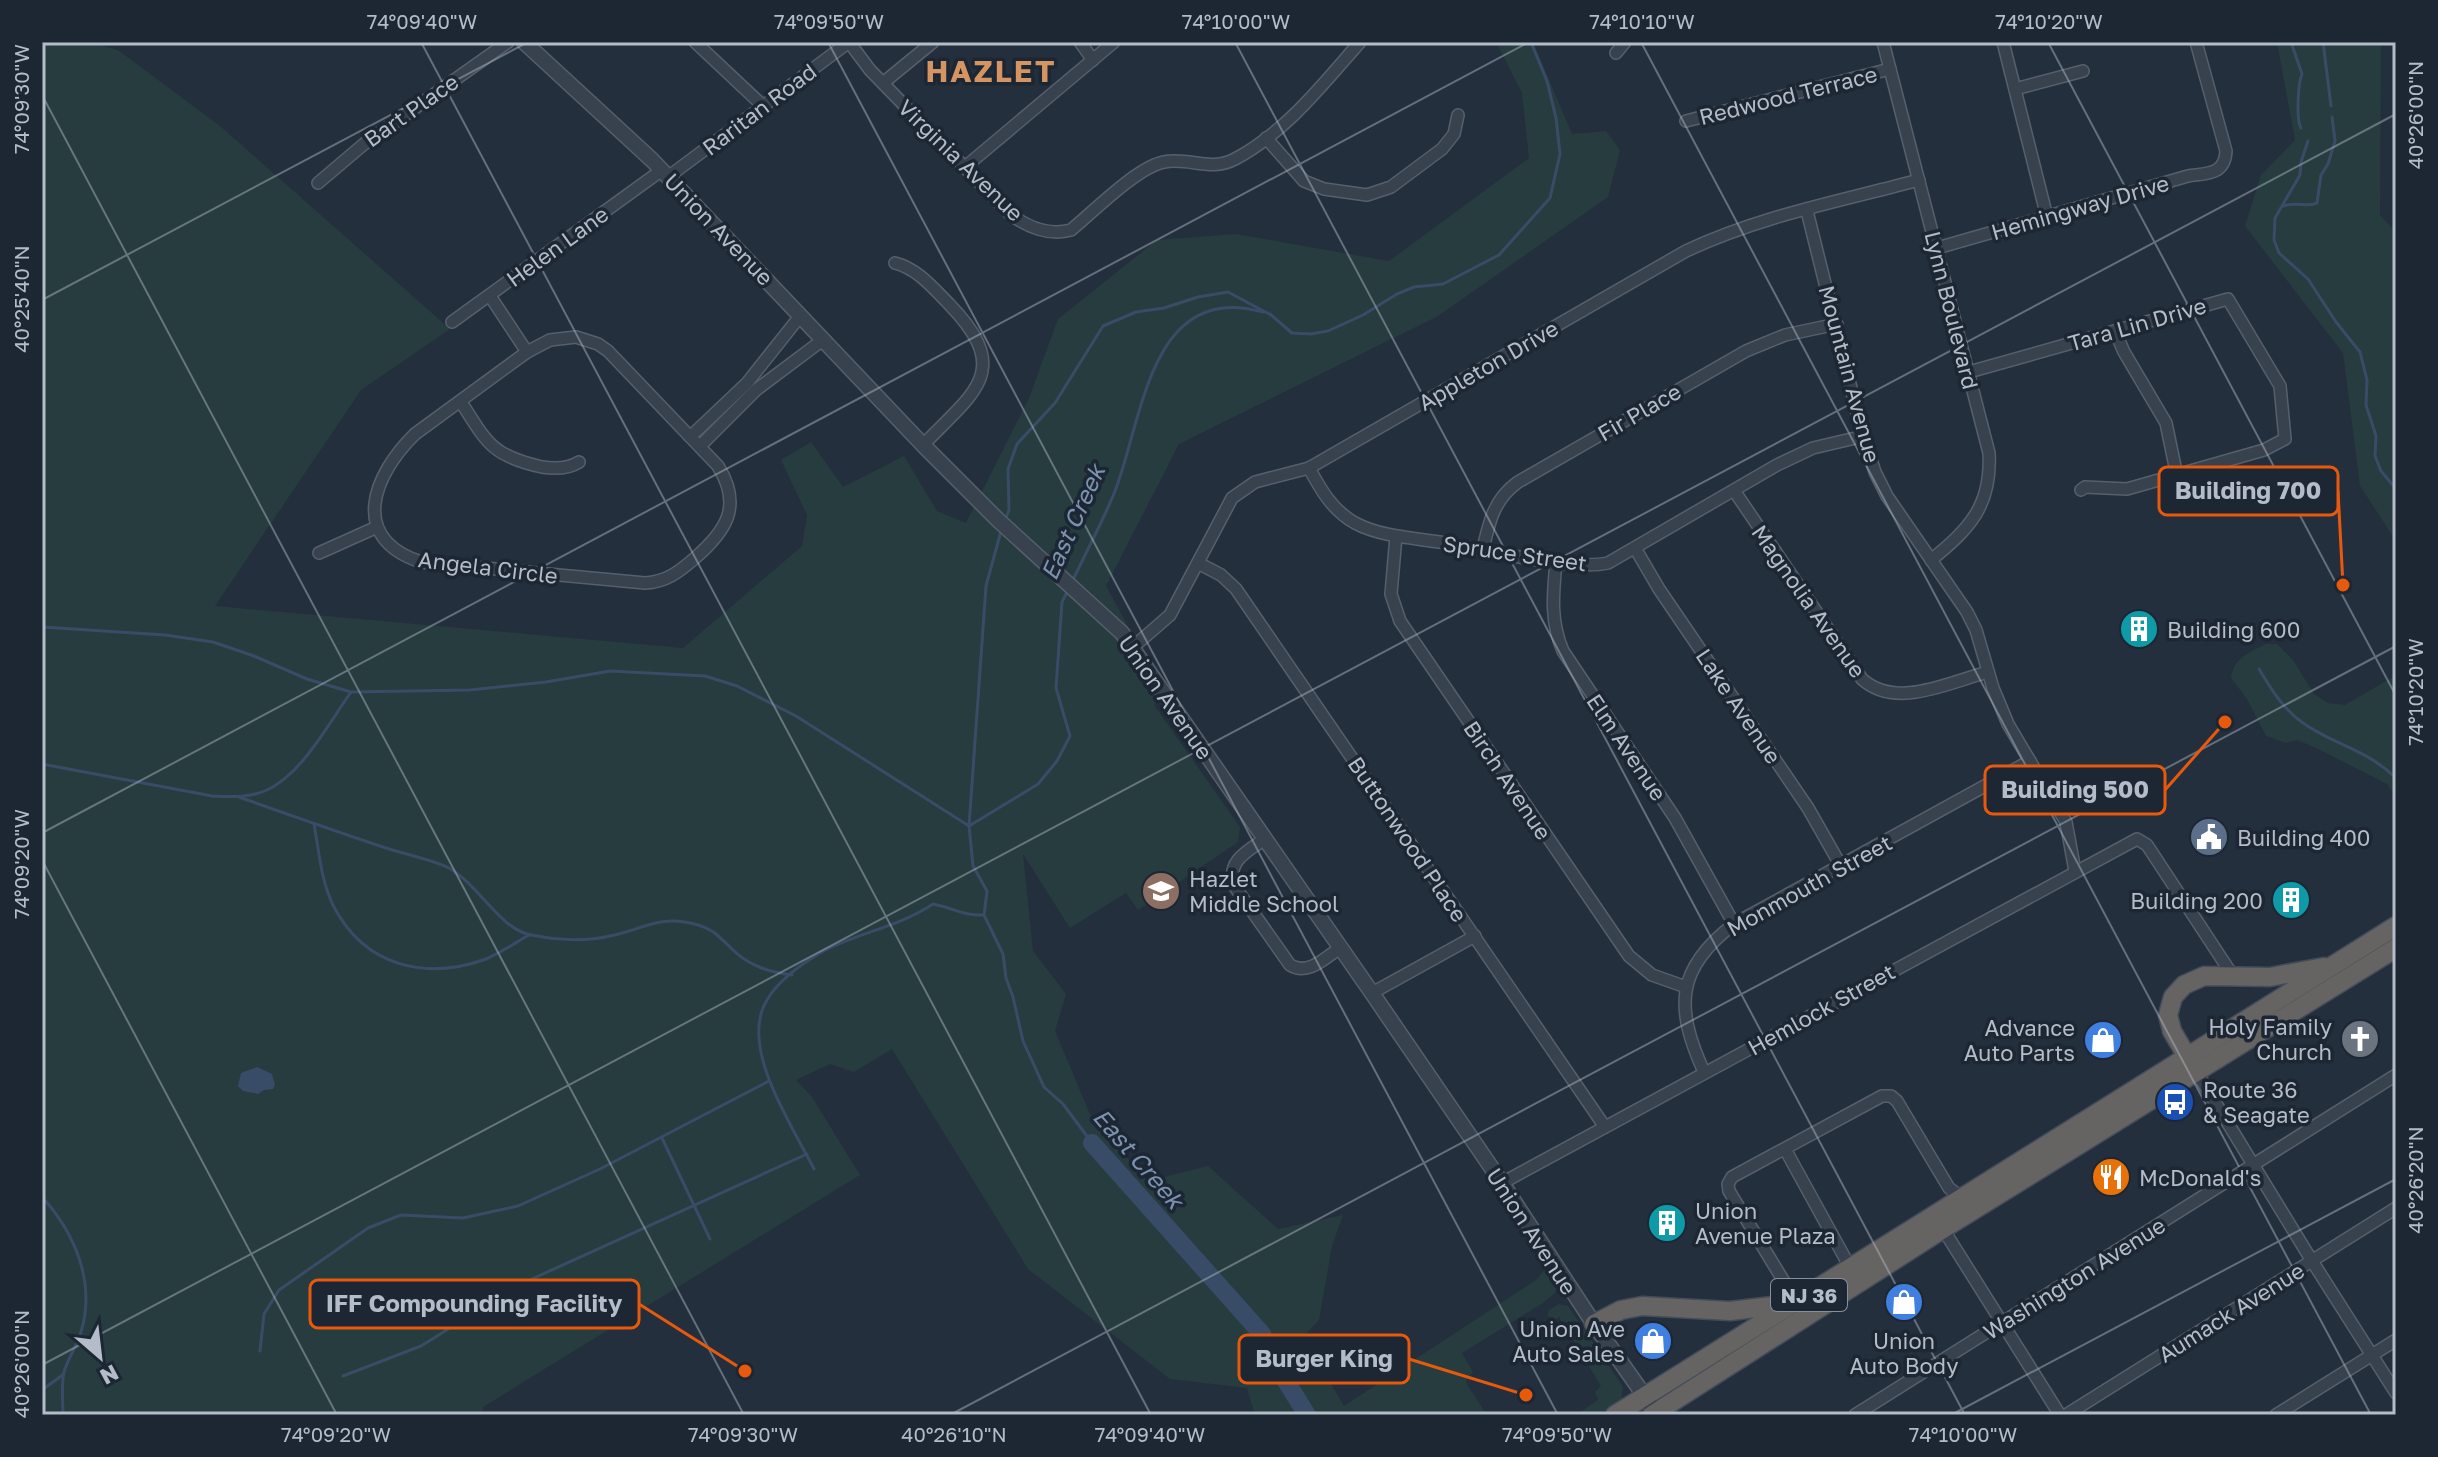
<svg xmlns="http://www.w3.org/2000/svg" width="2438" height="1457" viewBox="0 0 2438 1457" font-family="'Golos Text',sans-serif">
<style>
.green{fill:#263c3f}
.water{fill:#394c67}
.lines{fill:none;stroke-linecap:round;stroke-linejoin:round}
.stream{stroke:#394c67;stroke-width:3}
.river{stroke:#394c67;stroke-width:18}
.minor-casing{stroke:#565f6c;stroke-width:14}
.tertiary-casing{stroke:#565f6c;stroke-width:17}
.trunk-casing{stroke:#434c59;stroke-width:21}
.minor{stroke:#38414e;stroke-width:11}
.tertiary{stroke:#38414e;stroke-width:14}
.trunk{stroke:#656462;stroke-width:18}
.ticks{fill:none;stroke:#b4bcc9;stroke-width:2;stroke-opacity:0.45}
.labels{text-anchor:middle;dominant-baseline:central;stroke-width:7;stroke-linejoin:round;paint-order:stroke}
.shield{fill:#1d2633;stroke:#878f9c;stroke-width:2}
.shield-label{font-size:20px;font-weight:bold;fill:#b4bcc9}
.street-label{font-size:22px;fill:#b4bcc9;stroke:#1d2633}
.poi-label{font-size:22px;fill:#b4bcc9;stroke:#1d2633;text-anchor:start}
.water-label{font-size:24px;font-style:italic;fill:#7c92b1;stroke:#1d2633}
.district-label{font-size:30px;font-weight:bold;letter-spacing:2px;fill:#d59563;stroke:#1d2633}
.leader{fill:none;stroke:#e8590c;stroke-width:3}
.callout-dot{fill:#e8590c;stroke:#1d2633;stroke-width:3}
.callout{fill:#1d2633;stroke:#e8590c;stroke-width:3}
.callout-label{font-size:24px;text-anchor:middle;font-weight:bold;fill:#b4bcc9}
.neatline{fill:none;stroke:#b4bcc9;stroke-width:3}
.ticks-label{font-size:20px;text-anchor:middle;fill:#b4bcc9}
</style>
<rect width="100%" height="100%" fill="#242f3e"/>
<g class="green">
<path d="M 42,42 L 88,42 L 118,50 L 220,126 L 450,329 L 361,390 L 215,606 L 683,648 L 802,546 L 807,515 L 781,460 L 811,442 L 843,487 L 904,456 L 937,511 L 966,523 L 1029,398 L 1058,319 L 1157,240 L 1236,234 L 1389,261 L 1529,158 L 1522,93 L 1496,42 L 1533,42 L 1572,134 L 1606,131 L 1620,150 L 1608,197 L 1438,316 L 1179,444 L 1106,586 L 1167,698 L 1154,705 L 1240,827 L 1238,842 L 1138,910 L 1126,893 L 1070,928 L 1023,854 L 1033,951 L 1066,994 L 1055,1031 L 1092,1119 L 1148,1181 L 1208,1166 L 1278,1229 L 1343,1215 L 1332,1246 L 1319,1320 L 1303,1337 L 1344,1406 L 1536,1280 L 1545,1269 L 1548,1270 L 1557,1286 L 1555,1293 L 1543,1303 L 1462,1353 L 1473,1372 L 1467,1378 L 1466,1383 L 1487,1415 L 1255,1415 L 1247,1388 L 1170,1379 L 1028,1269 L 892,1049 L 854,1072 L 830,1064 L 796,1080 L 812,1097 L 860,1175 L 483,1407 L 482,1415 L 42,1415 Z"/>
<path d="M 2277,42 L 2381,42 L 2380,215 L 2396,232 L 2396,541 L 2360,486 L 2343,353 L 2245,226 L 2261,175 L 2295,140 Z"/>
<path d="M 2266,644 L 2277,644 L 2293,660 L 2314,694 L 2328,703 L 2345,705 L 2396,675 L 2396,797 L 2387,784 L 2316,748 L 2297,740 L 2286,743 L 2266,736 L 2247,699 L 2231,678 C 2233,658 2250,652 2266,644 Z"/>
<path d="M 1559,1304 L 1568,1306 L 1623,1387 L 1621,1401 L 1599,1415 L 1576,1415 L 1598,1400 L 1595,1392 L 1601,1386 L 1559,1317 L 1553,1321 L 1548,1316 L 1548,1311 Z"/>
</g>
<path class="water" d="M 257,1067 L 272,1074 L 275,1085 L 273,1089 L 264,1090 L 258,1094 L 243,1091 L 238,1086 L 241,1073 Z"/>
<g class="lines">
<g class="stream">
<path d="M 2291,42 L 2302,74 C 2298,83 2296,120 2301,128"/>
<path d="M 2323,42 L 2331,106"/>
<path d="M 2308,141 L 2301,162 L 2300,175 L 2275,218 L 2274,240 L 2279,253 L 2308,279 L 2336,322 L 2360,352 L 2367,380 L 2366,405 L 2376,436 L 2375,456 L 2381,471 L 2396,489"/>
<path d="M 2284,206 C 2296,201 2307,208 2317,203 L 2321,175 L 2328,164 L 2335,141 L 2332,117"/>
<path d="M 1270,314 L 1292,333 L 1311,334 L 1328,331 L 1363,315 L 1397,294 L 1414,287 L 1443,284 L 1499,255 L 1550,198 L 1560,154 L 1556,118 L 1547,81 L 1531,42"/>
<path d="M 1005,520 L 1009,510 L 1008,469 L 1017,444 L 1055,403 L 1103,326 L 1136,312 L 1164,308 L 1198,297 L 1228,292 L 1271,315"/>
<path d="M 1073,580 C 1087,550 1103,521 1115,491 C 1143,419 1150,280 1263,312"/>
<path d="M 1068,590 L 1062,602 L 1056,688 L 1070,736 L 1057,761 L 1038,784 L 969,826 L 973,866 L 987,891 L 984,915 L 1003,954 L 1006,978 L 1013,997 L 1023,1041 L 1044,1087 L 1063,1104 L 1092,1143"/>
<path d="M 42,627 L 165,635 L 213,642 L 254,656 L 307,679 L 351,692 L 470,690 L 546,682 L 610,671 L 705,676 L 737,686 L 796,716 L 969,826 L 986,586 L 1001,531"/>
<path d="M 2259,669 C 2271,689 2283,709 2303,723 C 2334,745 2366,749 2396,778"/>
<path d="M 42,764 L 212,796 C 230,797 250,798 267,790 C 302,774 329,723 351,692"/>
<path d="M 239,797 C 287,814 335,831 383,847 C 403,854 427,858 447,867 C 478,883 499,929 531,935 C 555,940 586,942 610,936 C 645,929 659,914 698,925 C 714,929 720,938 732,949 C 749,966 769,972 792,975"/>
<path d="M 314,824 C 319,851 321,882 334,907 C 365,966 425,981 486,959 C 500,953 515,943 529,935"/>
<path d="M 662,1138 L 710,1239"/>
<path d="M 814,1169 C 793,1127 744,1055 763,1008 C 772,985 800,965 820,953 C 856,933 899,927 933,904 C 953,908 964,916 984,915"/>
<path d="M 42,1197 C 75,1233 96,1283 81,1332 C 77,1346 68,1358 64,1372 C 61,1385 63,1402 63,1415"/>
<path d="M 260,1351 L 264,1314 L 279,1290 L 368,1228 L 401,1215 L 463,1218 L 518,1206 L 600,1169 L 769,1081"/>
<path d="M 343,1376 L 421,1346 L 521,1284 L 807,1154"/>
<path d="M 42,1390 L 64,1374"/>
</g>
<path class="river" d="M 1092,1143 L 1262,1334 L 1281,1373 L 1307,1415"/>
<g class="minor-casing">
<g id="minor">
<path d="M 695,42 L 763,106"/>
<path d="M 849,42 L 870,70 L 1010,214 C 1027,227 1049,236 1071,230 C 1093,212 1137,167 1164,162 C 1189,157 1211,172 1235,159 C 1286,132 1323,84 1360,42"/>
<path d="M 1080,42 L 1093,60"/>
<path d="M 1883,42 L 1989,453 C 1992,506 1969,529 1931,560"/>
<path d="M 2003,42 L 2047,217"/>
<path d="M 1616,53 L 1625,42"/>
<path d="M 883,83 L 933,42"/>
<path d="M 2015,89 L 2083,71"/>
<path d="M 1686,121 L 1890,69"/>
<path d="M 1266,138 L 1304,181 L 1324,189 L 1367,195 L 1391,187 L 1442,149 L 1454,134 L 1458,115"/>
<path d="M 965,167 L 1114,42"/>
<path d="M 668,177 L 849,42"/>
<path d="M 318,183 L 364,144 L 508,42"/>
<path d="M 1807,211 L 1862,432 L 1875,472 L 1887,496 L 1967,612 L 1976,630 L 1993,688 L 2008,724 L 2066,822 L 2075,871"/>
<path d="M 1937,248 L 2188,176 C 2207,173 2225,175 2226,151 L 2196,42"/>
<path d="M 895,263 C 918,269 933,288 949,304 C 1014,371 974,392 923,445"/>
<path d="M 490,296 L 527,352"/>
<path d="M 452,322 L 662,170"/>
<path d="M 2115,331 L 2124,352 L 2166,423 L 2177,476"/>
<path d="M 576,337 L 598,344 L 608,351 L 718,466 C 743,506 726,531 695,558 C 679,572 666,582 645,583 L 421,562 C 348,538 373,475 415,434 L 527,352 L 550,340 Z"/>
<path d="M 1969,372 L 2228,299 L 2280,386 L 2285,439 L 2264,450 L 2127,489 L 2085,487 L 2081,490"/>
<path d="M 461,402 C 487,443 492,456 542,467 C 555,469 568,469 579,462"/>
<path d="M 690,437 L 747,383 L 801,315"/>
<path d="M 700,446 L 756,390 L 824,339"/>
<path d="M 1309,468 C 1321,490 1332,510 1355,523 C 1383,538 1420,538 1451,544 C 1492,551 1571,571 1608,563 L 1777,465 L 1813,448 L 1864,436"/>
<path d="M 1735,492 L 1862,679 C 1896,710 1949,682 1988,672"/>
<path d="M 1396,536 L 1391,594 L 1400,621 L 1629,956 L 1652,975 L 1686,987"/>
<path d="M 1635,548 L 1659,589 L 1808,808 L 1841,866"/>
<path d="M 1483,549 C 1489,522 1494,499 1518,482 L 1746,351 L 1785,335 L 1837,324"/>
<path d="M 319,553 L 377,527"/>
<path d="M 1556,562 C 1553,594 1550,621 1563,651 L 1675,818 L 1734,924"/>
<path d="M 1198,563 L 1221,575 L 1236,589 L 1605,1127"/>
<path d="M 1132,648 L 1170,615 L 1232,498 L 1255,482 L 1309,468 L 1686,251 C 1760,216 1841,201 1919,180"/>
<path d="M 1265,839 C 1247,851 1225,862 1235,887 L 1290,965 C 1308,976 1325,958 1340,948"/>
<path d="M 1372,993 L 1475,936"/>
<path d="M 2196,1071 L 2312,1261 L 2396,1393"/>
<path d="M 1704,1072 C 1675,1008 1675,969 1734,924 L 2030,761"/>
<path d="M 1785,1149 L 1851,1269"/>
<path d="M 1502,1183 L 2137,839 L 2147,845 L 2233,976"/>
<path d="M 1943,1229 L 2060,1415"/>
<path d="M 1797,1303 L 1729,1191 L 1728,1184 L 1732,1177 L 1882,1096 L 1891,1096 L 1897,1101 L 1949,1188 L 1957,1194 L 1968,1194"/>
<path d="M 1855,1415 L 2396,1075"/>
<path d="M 2066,1415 L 2396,1208"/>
<path d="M 2276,1415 L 2396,1340"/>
</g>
</g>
<g class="tertiary-casing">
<path id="tertiary" d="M 524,42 L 652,160 L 923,445 L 998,520 L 1122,633 L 1372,993 L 1502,1183 L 1594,1324 L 1658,1415"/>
</g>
<g class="trunk-casing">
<g id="trunk">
<path d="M 2192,1065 L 2172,1031 L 2168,1015 L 2173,997 L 2184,985 L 2204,976 L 2270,977 L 2324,967"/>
<path d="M 1594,1324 L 1621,1310 L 1642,1306 L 1730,1311 L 1790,1304"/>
<path d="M 1615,1415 L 2396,926"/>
<path d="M 1652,1415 L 1943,1229 L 2396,948"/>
</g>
</g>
<use href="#minor" class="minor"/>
<use href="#tertiary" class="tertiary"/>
<use href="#trunk" class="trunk"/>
</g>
<path class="ticks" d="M 421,42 L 1151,1415M 828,42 L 1558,1415M 1235,42 L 1965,1415M 1641,42 L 2371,1415M 2048,42 L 2396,696M 42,95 L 744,1415M 42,300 L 528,42M 42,833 L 1529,42M 42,860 L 337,1415M 42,1365 L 2396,114M 950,1415 L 2396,646M 1951,1415 L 2396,1179"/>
<defs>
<g id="building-disc" transform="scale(2)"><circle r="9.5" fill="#0f9aa8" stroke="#1d2633"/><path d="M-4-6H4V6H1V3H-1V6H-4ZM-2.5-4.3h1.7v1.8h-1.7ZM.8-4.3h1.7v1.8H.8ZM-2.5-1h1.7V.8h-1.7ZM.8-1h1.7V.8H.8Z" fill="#fff"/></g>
<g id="civic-disc" transform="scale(2)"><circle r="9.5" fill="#5c6f8a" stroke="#1d2633"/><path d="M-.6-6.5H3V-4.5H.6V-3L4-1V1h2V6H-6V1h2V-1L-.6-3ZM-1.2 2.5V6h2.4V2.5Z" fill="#fff"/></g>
<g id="school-disc" transform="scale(2)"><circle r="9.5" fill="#8d6e63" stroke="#1d2633"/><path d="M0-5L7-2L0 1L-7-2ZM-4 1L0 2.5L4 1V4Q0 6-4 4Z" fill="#fff"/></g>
<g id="church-disc" transform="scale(2)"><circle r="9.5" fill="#6b7280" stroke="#1d2633"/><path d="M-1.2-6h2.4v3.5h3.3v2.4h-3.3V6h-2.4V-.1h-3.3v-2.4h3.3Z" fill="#fff"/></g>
<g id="shop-disc" transform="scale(2)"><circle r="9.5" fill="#3f7fe0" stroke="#1d2633"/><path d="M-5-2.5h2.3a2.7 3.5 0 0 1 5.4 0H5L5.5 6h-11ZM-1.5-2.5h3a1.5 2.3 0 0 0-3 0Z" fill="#fff"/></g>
<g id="bus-disc" transform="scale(2)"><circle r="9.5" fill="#1a4fb4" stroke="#1d2633"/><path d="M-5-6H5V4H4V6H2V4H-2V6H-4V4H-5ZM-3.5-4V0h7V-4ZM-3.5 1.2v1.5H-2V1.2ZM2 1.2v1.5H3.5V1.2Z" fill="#fff"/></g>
<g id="restaurant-disc" transform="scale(2)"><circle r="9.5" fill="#e8710a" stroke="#1d2633"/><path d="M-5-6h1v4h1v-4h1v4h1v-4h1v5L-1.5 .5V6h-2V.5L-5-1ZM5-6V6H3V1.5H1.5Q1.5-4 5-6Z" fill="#fff"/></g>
</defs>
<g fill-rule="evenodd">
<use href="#building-disc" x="2139" y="629"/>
<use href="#civic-disc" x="2209" y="837"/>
<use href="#school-disc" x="1161" y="891"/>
<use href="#building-disc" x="2291" y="900"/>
<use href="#church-disc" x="2360" y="1039"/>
<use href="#shop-disc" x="2103" y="1040"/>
<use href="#bus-disc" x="2175" y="1102"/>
<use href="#restaurant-disc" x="2111" y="1177"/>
<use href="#building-disc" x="1667" y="1223"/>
<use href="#shop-disc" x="1904" y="1302"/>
<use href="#shop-disc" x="1653" y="1341"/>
</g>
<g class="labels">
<rect class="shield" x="1771" y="1279" width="76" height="32" rx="6"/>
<g class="shield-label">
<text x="1809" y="1295">NJ 36</text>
</g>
<g class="street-label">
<text transform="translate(1788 95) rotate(-14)">Redwood Terrace</text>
<text transform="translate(759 109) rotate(-37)">Raritan Road</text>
<text transform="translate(411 110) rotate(-35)">Bart Place</text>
<text transform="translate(961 160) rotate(44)">Virginia Avenue</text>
<text transform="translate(2080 207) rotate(-16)">Hemingway Drive</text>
<text transform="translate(719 229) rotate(46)">Union Avenue</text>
<text transform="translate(557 246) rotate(-36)">Helen Lane</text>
<text transform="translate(1952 310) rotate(76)">Lynn Boulevard</text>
<text transform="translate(2137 324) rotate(-16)">Tara Lin Drive</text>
<text transform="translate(1488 365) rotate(-30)">Appleton Drive</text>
<text transform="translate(1850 374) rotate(75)">Mountain Avenue</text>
<text transform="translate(1639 412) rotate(-30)">Fir Place</text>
<text transform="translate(1515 553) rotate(8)">Spruce Street</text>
<text transform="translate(488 567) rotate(7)">Angela Circle</text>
<text transform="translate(1809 601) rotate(55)">Magnolia Avenue</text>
<text transform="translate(1166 697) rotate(55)">Union Avenue</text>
<text transform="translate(1739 706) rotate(56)">Lake Avenue</text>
<text transform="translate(1627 747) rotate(56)">Elm Avenue</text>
<text transform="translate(1508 780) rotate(56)">Birch Avenue</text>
<text transform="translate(1408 839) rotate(56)">Buttonwood Place</text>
<text transform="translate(1809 885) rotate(-29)">Monmouth Street</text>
<text transform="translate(1821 1009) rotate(-29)">Hemlock Street</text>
<text transform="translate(1532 1231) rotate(57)">Union Avenue</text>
<text transform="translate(2074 1278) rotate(-32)">Washington Avenue</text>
<text transform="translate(2231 1312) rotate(-32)">Aumack Avenue</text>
</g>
<g class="poi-label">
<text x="2167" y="629">Building 600</text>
<text x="2237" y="837">Building 400</text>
<text x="1189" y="878">Hazlet<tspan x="1189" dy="25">Middle School</tspan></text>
<text x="2263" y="900" text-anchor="end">Building 200</text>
<text x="2332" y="1026" text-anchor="end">Holy Family<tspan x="2332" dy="25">Church</tspan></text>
<text x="2075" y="1027" text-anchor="end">Advance<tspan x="2075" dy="25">Auto Parts</tspan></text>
<text x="2203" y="1089">Route 36<tspan x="2203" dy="25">&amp; Seagate</tspan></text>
<text x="2139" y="1177">McDonald's</text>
<text x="1695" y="1210">Union<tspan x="1695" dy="25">Avenue Plaza</tspan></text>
<text x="1625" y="1328" text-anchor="end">Union Ave<tspan x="1625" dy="25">Auto Sales</tspan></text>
<text x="1904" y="1340" text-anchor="middle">Union<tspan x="1904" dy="25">Auto Body</tspan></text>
</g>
<g class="water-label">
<text transform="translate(1072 522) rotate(-66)">East Creek</text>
<text transform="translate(1139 1158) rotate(49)">East Creek</text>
</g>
<g class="district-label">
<text x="991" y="71">HAZLET</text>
</g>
</g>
<path class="leader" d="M2343 585L2338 491M2225 722L2165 790M745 1371L639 1304M1526 1395L1409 1359"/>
<g class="callout-dot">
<circle cx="2343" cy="585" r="8"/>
<circle cx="2225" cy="722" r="8"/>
<circle cx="745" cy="1371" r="8"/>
<circle cx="1526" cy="1395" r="8"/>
</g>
<g class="callout">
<rect x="2159" y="467" width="179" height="48" rx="8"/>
<rect x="1985" y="766" width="180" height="48" rx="8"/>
<rect x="310" y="1280" width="329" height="48" rx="8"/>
<rect x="1239" y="1335" width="170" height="48" rx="8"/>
</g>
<g class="callout-label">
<text x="2248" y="499">Building 700</text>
<text x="2075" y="798">Building 500</text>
<text x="474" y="1312">IFF Compounding Facility</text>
<text x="1324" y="1367">Burger King</text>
</g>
<rect width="2438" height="1457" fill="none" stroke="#1d2633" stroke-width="88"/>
<g transform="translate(100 1357) rotate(152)" stroke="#1d2633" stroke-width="6" paint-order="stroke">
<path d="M0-6L14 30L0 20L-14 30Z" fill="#b4bcc9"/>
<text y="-12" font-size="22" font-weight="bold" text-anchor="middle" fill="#b4bcc9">N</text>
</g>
<rect x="44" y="44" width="2350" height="1369" class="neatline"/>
<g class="ticks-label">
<text x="422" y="29">74°09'40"W</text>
<text x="829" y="29">74°09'50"W</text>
<text x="1236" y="29">74°10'00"W</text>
<text x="1642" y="29">74°10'10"W</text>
<text x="2049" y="29">74°10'20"W</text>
<text transform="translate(22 99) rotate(-90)" y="7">74°09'30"W</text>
<text transform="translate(2416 115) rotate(-90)" y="7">40°26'00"N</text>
<text transform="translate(22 299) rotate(-90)" y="7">40°25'40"N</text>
<text transform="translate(2416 692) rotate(-90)" y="7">74°10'20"W</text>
<text transform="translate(22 864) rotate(-90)" y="7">74°09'20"W</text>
<text transform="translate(2416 1180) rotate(-90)" y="7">40°26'20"N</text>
<text transform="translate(22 1364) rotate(-90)" y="7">40°26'00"N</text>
<text x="336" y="1442">74°09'20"W</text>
<text x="743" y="1442">74°09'30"W</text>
<text x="954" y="1442">40°26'10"N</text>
<text x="1150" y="1442">74°09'40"W</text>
<text x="1557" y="1442">74°09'50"W</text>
<text x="1963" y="1442">74°10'00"W</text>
</g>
</svg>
